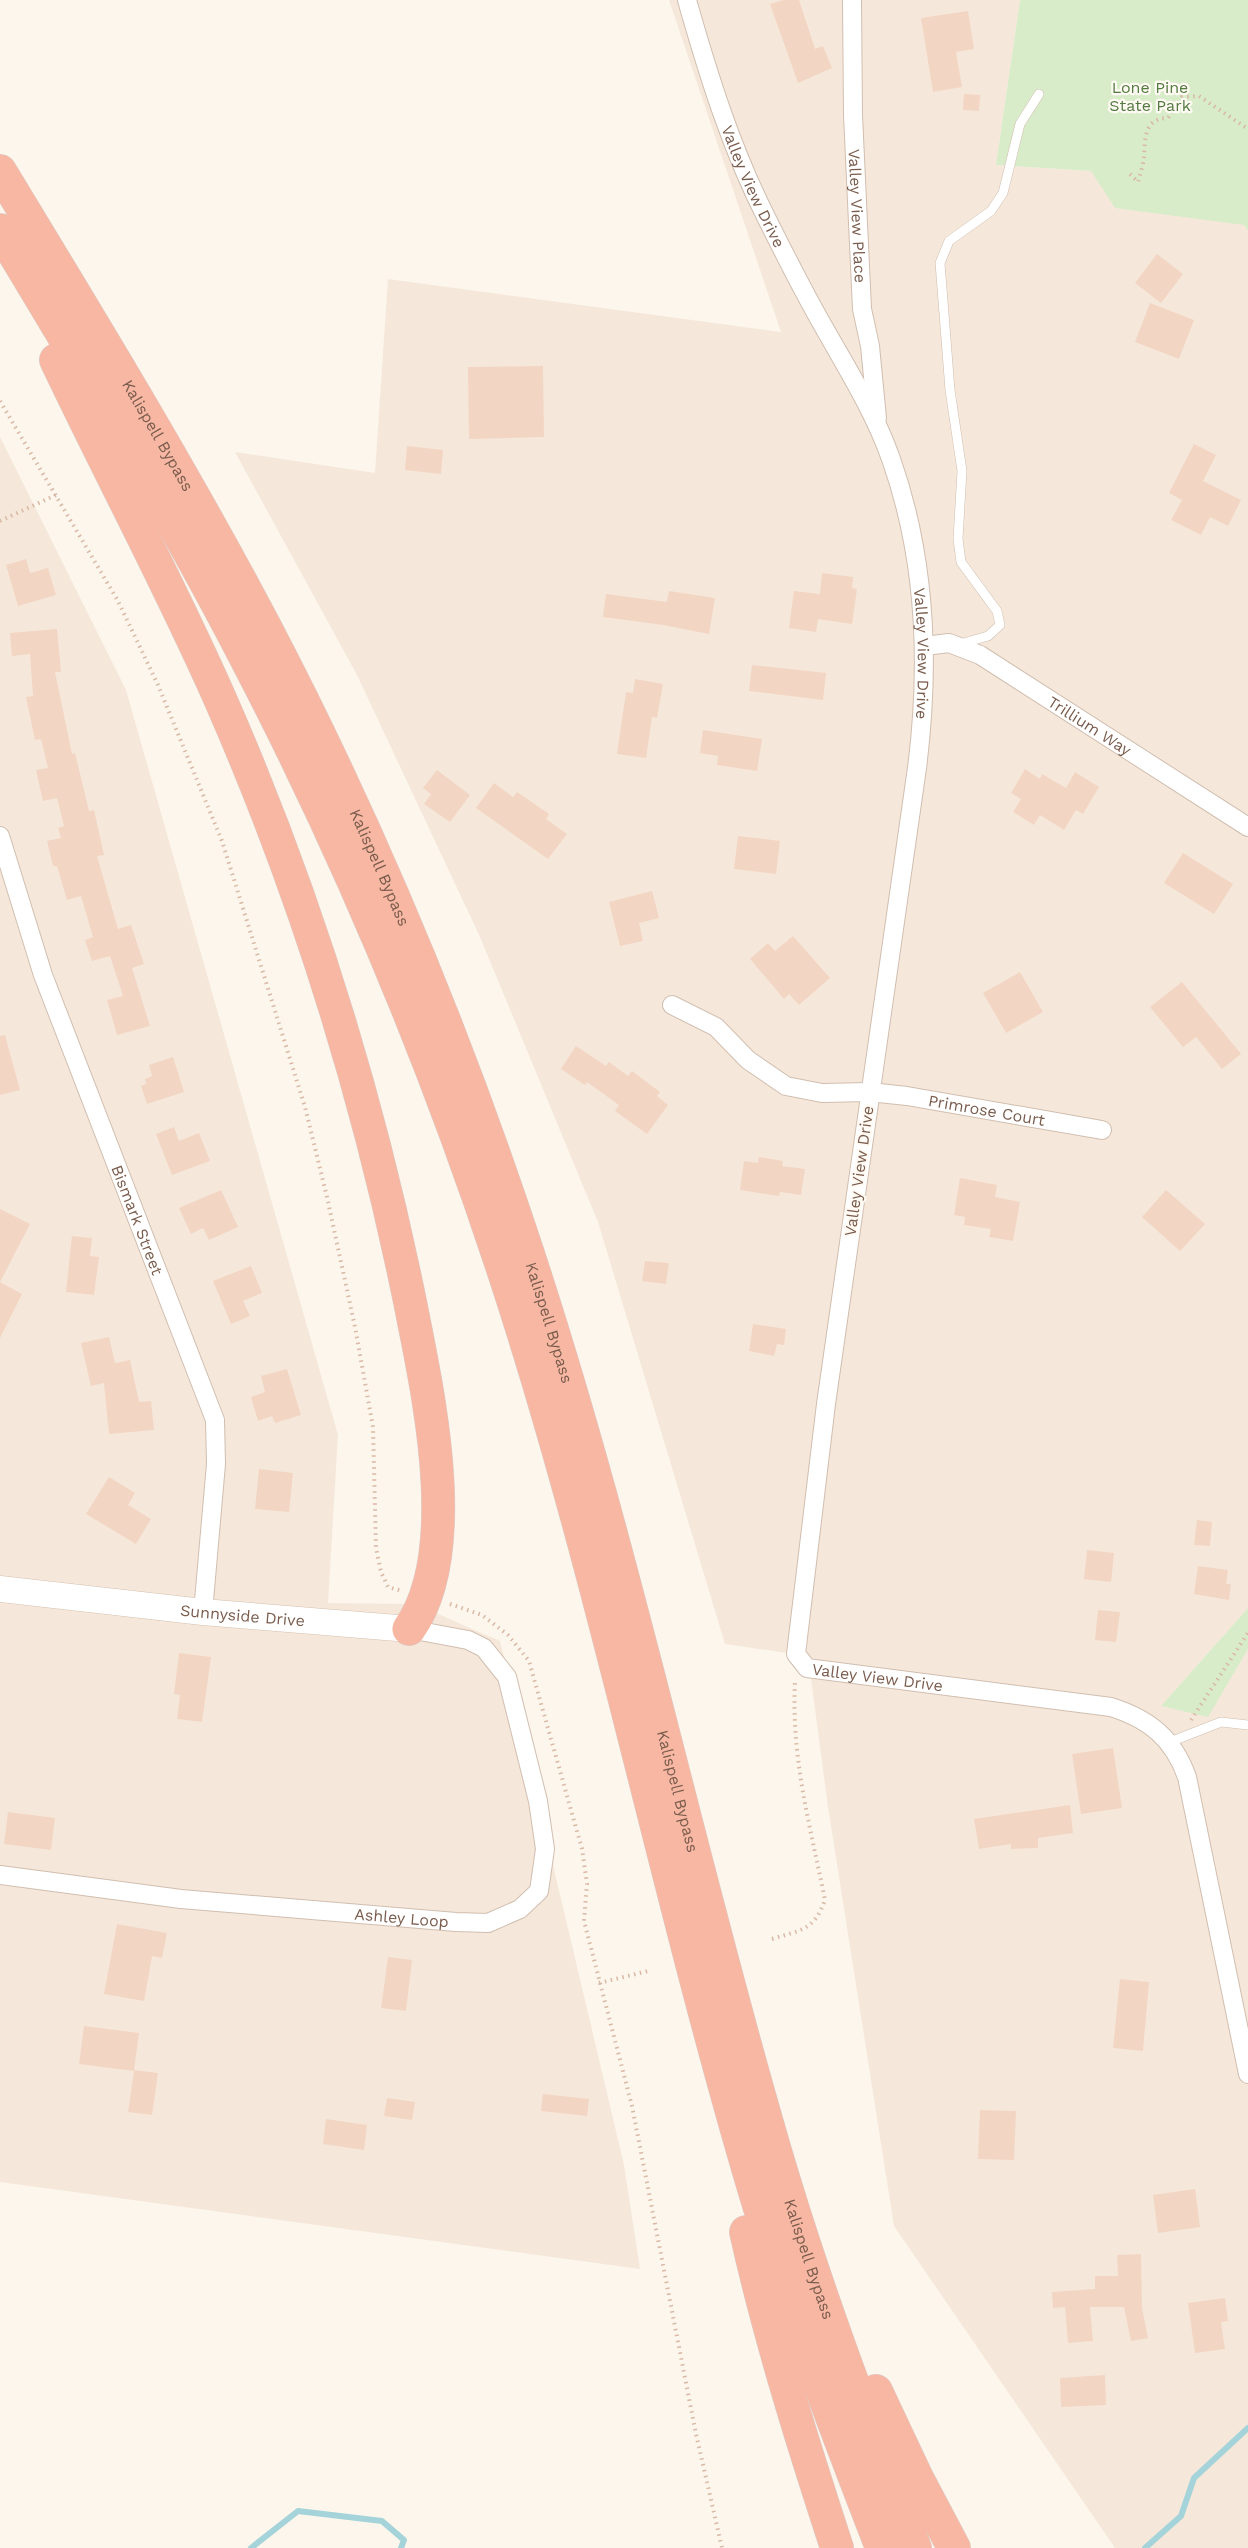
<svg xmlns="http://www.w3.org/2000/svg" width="1248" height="2548" viewBox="0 0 1248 2548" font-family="'Work Sans',sans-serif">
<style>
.residential{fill:#f5e8da}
.park{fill:#d8ecc9}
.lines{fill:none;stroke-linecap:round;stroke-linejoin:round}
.stream{stroke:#a5d3da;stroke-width:6}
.building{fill:#f3d5c3}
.lane-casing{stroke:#d1beb0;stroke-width:10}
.street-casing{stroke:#d1beb0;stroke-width:20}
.secondary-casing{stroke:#d6c0b0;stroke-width:27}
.highway-casing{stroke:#dad1cd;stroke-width:34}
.path{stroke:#d9b8a5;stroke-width:4;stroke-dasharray:1.5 4.5;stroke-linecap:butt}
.lane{stroke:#fff;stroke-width:9}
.street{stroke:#fff;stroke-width:18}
.secondary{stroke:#fff;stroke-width:26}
.highway{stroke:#f7b7a3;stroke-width:33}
.labels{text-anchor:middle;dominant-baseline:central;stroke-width:4.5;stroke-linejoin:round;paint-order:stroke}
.park-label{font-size:16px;fill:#537a41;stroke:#fffaf3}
.street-label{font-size:16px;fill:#7a5c4d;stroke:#fffaf3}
</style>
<rect width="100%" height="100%" fill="#fdf6ec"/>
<g class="residential">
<path d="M 669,0 L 1020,0 L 996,165 L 1091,171 L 1244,225 L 1248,231 L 1248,1608 L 1161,1706 L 1208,1716 L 1248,1649 L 1248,2548 L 1115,2548 L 894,2226 L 828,1807 L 808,1656 L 725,1644 L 598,1222 L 480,937 L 357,675 L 235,452 L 375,473 L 388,279 L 781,332 Z"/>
<path d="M 0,437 L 126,690 L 338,1435 L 328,1603 L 415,1604 L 500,1641 L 624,2165 L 640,2269 L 0,2182 Z"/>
</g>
<g class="park">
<path d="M 1020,0 L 1248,0 L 1248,231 L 1244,225 L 1115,208 L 1091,171 L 996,165 Z"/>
<path d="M 1248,1608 L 1248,1649 L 1208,1717 L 1161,1706 Z"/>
</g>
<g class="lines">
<g class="stream">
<path d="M 251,2548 L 298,2511 L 382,2521 L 404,2540 L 401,2548"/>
<path d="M 1145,2548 L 1181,2516 L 1194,2478 L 1248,2428"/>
</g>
</g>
<g class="building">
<path d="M 784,0 L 799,0 L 815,49 L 823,46 L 832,68 L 798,83 L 770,4 Z"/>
<path d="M 968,11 L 974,49 L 956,52 L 962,87 L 933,92 L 921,18 Z"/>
<path d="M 964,94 L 980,95 L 979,111 L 963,110 Z"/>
<path d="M 1157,254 L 1183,274 L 1161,303 L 1135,283 Z"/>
<path d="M 1150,303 L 1194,320 L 1179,359 L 1135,342 Z"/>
<path d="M 543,366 L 544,437 L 469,439 L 468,367 Z"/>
<path d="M 1194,444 L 1216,455 L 1203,481 L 1241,500 L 1228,526 L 1210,517 L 1201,535 L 1171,520 L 1182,500 L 1169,493 Z"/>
<path d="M 407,446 L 443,450 L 441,474 L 405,470 Z"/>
<path d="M 26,559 L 30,573 L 48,568 L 56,595 L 18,606 L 6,565 Z"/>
<path d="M 822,573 L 853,577 L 852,588 L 857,589 L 852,624 L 818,619 L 816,632 L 789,628 L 794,591 L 820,594 Z"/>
<path d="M 669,591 L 715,598 L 709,634 L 663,625 L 603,617 L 606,594 L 667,602 Z"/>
<path d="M 57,629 L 61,672 L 55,672 L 72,754 L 75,753 L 89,811 L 94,810 L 104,855 L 97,856 L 118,929 L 131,925 L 144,964 L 132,968 L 150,1026 L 117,1035 L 107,1000 L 123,996 L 110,956 L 92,961 L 85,940 L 93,937 L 81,896 L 67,900 L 57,866 L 53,866 L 47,841 L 61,838 L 58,828 L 64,826 L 57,798 L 43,801 L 36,770 L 48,768 L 41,739 L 35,740 L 26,697 L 33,696 L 30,654 L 12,656 L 10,633 Z"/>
<path d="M 752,665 L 826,673 L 823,700 L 749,691 Z"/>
<path d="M 635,679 L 663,684 L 657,718 L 652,717 L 646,758 L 617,754 L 626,692 L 633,693 Z"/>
<path d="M 703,730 L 762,739 L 757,771 L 717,765 L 718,756 L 700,753 Z"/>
<path d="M 1025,769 L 1040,779 L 1042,774 L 1066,788 L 1075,772 L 1099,787 L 1083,814 L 1076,810 L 1064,830 L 1040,815 L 1034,825 L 1013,812 L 1021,799 L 1011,793 Z"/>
<path d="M 437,770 L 470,795 L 450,822 L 424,804 L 431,794 L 423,788 Z"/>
<path d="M 494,783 L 513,797 L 517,792 L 549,814 L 546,819 L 567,834 L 548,859 L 476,808 Z"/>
<path d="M 738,836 L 780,841 L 776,874 L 734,869 Z"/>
<path d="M 1183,853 L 1233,884 L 1214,914 L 1164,883 Z"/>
<path d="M 652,891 L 659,918 L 639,923 L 643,941 L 620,946 L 609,902 Z"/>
<path d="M 793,936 L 830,978 L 799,1005 L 789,994 L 784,999 L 750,959 L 768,943 L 775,951 Z"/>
<path d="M 1020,972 L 1043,1012 L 1006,1033 L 983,993 Z"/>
<path d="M 1182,982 L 1241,1054 L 1222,1069 L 1196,1037 L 1183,1047 L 1150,1007 Z"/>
<path d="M 5,1035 L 20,1090 L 0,1095 L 0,1036 Z"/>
<path d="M 576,1046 L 606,1066 L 609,1062 L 628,1076 L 632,1071 L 660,1092 L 657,1096 L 668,1105 L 647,1134 L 615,1111 L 619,1105 L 587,1082 L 585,1085 L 561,1069 Z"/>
<path d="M 173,1057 L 184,1092 L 147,1104 L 141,1086 L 146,1084 L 145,1079 L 152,1076 L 149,1065 Z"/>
<path d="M 174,1127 L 179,1141 L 199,1133 L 210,1161 L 172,1175 L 156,1134 Z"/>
<path d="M 759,1157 L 783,1161 L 782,1166 L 805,1169 L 801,1195 L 780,1192 L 779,1196 L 740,1190 L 744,1161 L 758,1163 Z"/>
<path d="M 960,1178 L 997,1185 L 995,1197 L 1020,1202 L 1013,1241 L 989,1237 L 991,1229 L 964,1225 L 965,1217 L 954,1215 Z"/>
<path d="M 221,1190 L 238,1227 L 209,1240 L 203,1228 L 191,1234 L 179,1208 Z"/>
<path d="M 1166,1190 L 1205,1224 L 1180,1251 L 1142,1217 Z"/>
<path d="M 0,1209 L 30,1224 L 0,1282 Z"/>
<path d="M 72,1236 L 92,1238 L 90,1256 L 99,1257 L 94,1295 L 66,1292 Z"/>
<path d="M 645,1261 L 669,1263 L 666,1284 L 642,1281 Z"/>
<path d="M 251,1266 L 262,1293 L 243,1301 L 250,1316 L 231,1324 L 213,1281 Z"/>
<path d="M 0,1282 L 22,1294 L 0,1338 Z"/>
<path d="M 753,1324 L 786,1329 L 784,1345 L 777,1344 L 774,1356 L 749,1351 Z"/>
<path d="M 109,1337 L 115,1363 L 130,1360 L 139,1402 L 151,1401 L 154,1430 L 109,1434 L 104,1383 L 91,1386 L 81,1343 Z"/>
<path d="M 287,1369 L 301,1415 L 275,1423 L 272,1416 L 258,1421 L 251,1397 L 265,1392 L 261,1376 Z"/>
<path d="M 259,1469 L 293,1473 L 289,1512 L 255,1509 Z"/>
<path d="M 109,1477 L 135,1493 L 128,1505 L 151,1519 L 136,1544 L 86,1514 Z"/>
<path d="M 1197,1520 L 1212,1522 L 1210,1546 L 1194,1545 Z"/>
<path d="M 1087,1550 L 1114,1553 L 1111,1582 L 1084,1579 Z"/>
<path d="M 1198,1566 L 1228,1570 L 1226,1584 L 1231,1584 L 1229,1600 L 1194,1594 Z"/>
<path d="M 1098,1610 L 1120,1612 L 1116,1642 L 1095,1640 Z"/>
<path d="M 179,1653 L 211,1657 L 202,1722 L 177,1719 L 180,1695 L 174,1694 Z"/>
<path d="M 1113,1748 L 1122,1808 L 1081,1814 L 1072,1754 Z"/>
<path d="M 1070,1805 L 1073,1833 L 1038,1838 L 1038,1848 L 1011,1849 L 1011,1844 L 979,1849 L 974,1819 Z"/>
<path d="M 8,1812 L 55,1818 L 51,1850 L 4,1844 Z"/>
<path d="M 117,1924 L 167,1933 L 162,1958 L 152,1956 L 144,2001 L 104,1994 Z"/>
<path d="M 388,1957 L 412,1960 L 406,2011 L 381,2008 Z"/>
<path d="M 1120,1979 L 1149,1982 L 1143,2051 L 1113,2048 Z"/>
<path d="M 84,2026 L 139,2033 L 134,2070 L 158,2073 L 152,2115 L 128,2112 L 134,2071 L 79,2064 Z"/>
<path d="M 543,2094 L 589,2099 L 587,2116 L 541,2111 Z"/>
<path d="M 387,2098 L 415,2102 L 412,2120 L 384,2116 Z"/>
<path d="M 980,2110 L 1016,2111 L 1014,2160 L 978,2159 Z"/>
<path d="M 326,2119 L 367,2125 L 364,2150 L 323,2144 Z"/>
<path d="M 1195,2189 L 1200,2227 L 1158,2233 L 1153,2195 Z"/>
<path d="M 1141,2254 L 1142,2308 L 1148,2338 L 1131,2341 L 1124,2307 L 1090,2307 L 1093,2341 L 1068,2343 L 1065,2307 L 1053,2308 L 1052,2292 L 1095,2289 L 1095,2276 L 1118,2276 L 1117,2255 Z"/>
<path d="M 1225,2298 L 1228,2321 L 1221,2322 L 1225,2349 L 1195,2353 L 1188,2303 Z"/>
<path d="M 1105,2375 L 1106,2405 L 1061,2407 L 1060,2378 Z"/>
</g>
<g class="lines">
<g class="lane-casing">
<g id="lane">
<path d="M 960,644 L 988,636 L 1000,625 L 997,611 L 961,562 L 958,539 L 962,471 L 950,390 L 940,263 L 949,241 L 991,211 L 1003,193 L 1020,124 L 1039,94"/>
<path d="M 1170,1742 L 1221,1722 L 1248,1725"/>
</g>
</g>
<g class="street-casing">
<g id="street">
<path id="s1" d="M 687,0 C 708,74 731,148 766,217 C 781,247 796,277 812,306 C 839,356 872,405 891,459 C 926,558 930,665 917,768 L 826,1404 L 796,1654 L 807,1668 L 1111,1707 C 1149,1719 1173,1738 1187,1777 L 1248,2074"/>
<path id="s2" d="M 852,0 L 853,115 L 862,309 L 870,346 L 877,418"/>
<path id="s3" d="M 925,646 L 949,643 L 980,655 L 1248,827"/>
<path id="s4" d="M 0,836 L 43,975 L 215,1420 L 216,1464 L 203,1612"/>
<path id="s5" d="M 672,1005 L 716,1027 L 748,1060 L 786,1086 L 822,1093 L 870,1092 L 907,1096 L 1102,1130"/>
<path id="s6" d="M 0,1875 L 181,1899 L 456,1922 L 488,1923 L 520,1909 L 539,1891 L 545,1849 L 538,1801 L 507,1677 L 484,1648 L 468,1640 L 409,1629"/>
</g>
</g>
<g class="secondary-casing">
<g id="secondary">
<path id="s7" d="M 0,1589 L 203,1612 L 409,1629"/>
</g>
</g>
<g class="highway-casing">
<g id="highway">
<path id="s8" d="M 0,171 C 91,321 183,471 265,627 C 364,816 448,1016 516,1218 C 617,1515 680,1822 767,2123 C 808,2268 861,2408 915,2548"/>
<path d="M 0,230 C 86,373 173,516 249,664 C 355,868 443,1082 513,1300 C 606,1590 666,1890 752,2182 C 789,2307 835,2427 882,2548"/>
<path d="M 56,360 C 110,474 170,585 221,701 C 310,904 374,1115 416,1332 C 432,1413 460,1558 409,1629"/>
<path d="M 746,2232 C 770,2339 803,2444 837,2548"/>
<path d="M 876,2391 L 917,2478 L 954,2548"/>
</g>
</g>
<g class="path">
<path d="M 1130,174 L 1138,182 C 1140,174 1143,166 1144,158 C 1145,139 1144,118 1168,118 L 1182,97 L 1199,96 L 1248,129"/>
<path d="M 0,401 L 118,601 L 158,685 L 222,841 L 305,1107 L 327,1197 L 355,1327 L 373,1427 L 376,1548 L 381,1572 L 388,1587 L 402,1591"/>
<path d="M 0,521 L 56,495"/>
<path d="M 450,1604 L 482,1615 L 508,1635 L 529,1661 L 582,1849 L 587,1884 L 584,1921 L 632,2106 L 696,2434 L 722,2548"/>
<path d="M 1191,1720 L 1248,1633"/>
<path d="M 772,1939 C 800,1930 814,1931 825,1900 C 810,1825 791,1759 795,1681"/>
<path d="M 599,1983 L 648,1971"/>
</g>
<use href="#lane" class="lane"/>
<use href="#street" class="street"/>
<use href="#secondary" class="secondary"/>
<use href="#highway" class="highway"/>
</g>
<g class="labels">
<g class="park-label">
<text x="1150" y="87">Lone Pine<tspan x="1150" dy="18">State Park</tspan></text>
</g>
<g class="street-label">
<text stroke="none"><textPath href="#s1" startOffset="198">Valley View Drive</textPath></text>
<text stroke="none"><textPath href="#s2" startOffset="216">Valley View Place</textPath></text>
<text stroke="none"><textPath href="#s8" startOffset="308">Kalispell Bypass</textPath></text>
<text stroke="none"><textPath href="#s1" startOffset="702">Valley View Drive</textPath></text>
<text stroke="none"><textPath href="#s3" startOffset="188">Trillium Way</textPath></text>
<text stroke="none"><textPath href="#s8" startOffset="794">Kalispell Bypass</textPath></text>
<text stroke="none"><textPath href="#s5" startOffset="344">Primrose Court</textPath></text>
<text transform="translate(859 1171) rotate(-82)">Valley View Drive</text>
<text stroke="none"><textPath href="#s4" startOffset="408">Bismark Street</textPath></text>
<text stroke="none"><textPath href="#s8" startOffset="1280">Kalispell Bypass</textPath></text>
<text stroke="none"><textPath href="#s7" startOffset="244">Sunnyside Drive</textPath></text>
<text stroke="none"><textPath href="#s1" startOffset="1800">Valley View Drive</textPath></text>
<text stroke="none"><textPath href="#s8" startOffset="1766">Kalispell Bypass</textPath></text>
<text stroke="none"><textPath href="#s6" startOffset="404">Ashley Loop</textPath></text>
<text stroke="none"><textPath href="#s8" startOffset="2252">Kalispell Bypass</textPath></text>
</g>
</g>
</svg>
